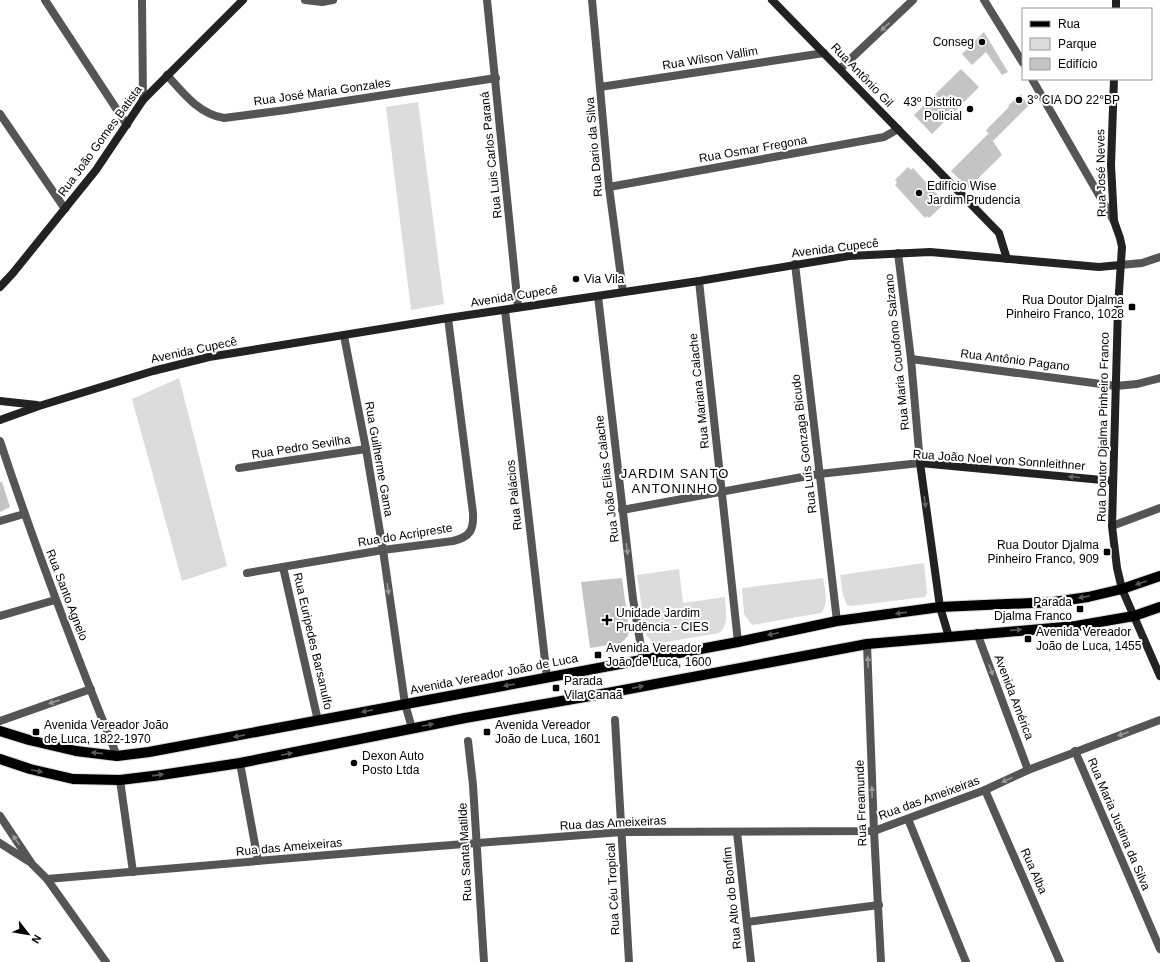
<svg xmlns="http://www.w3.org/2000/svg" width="1160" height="962" viewBox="0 0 1160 962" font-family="Arial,sans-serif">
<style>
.green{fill:#dcdcdc}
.building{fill:#c4c4c4}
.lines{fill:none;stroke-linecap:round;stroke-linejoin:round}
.primary-casing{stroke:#dbdbdb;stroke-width:12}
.street{stroke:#555;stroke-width:8}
.secondary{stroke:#222;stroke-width:8}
.primary{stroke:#000;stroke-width:10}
.oneway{fill:#999}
.oneway2{fill:#646464}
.oneway3{fill:#595959}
.poi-dot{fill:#000;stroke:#fff;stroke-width:1.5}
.labels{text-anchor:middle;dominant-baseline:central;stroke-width:4;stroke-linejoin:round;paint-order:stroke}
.poi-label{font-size:12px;fill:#000;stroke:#fff;text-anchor:start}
.street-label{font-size:12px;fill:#000;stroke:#fff}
.neighbourhood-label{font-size:13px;letter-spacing:1px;fill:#000;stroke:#fff}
</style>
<rect width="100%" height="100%" fill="#fff"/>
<g class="green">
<path d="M 418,102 L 444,304 L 411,310 L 386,107 Z"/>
<path d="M 179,378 L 227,566 L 182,581 L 132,399 Z"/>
<path d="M 924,563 L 927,593 L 925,597 L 851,606 L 847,605 L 843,595 L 840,575 Z"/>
<path d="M 679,569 L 683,603 L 725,597 C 725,609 730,625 719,633 L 654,644 L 646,635 L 637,575 Z"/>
<path d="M 823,578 C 825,589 829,604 821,613 L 752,625 L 744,614 L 742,588 Z"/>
</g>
<g class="building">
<path d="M 984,32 L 1008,72 L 1002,75 L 986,52 L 972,65 L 962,54 Z"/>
<path d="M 961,69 L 979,87 L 932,134 L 914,115 Z"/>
<path d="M 1021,94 L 1028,106 L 993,141 L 1002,155 L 968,188 L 951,171 L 988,134 L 990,136 L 986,130 L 1009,107 L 1008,106 Z"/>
<path d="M 908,167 L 911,170 L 913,168 L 943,201 L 941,203 L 943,205 L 929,218 L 927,216 L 925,218 L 895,185 L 897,182 L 895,180 Z"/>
<path d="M 0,482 L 2,482 L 10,507 L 0,512 Z"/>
<path d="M 622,578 L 629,630 L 628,636 L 621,643 L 590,648 L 581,582 Z"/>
</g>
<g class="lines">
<g class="primary-casing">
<g id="primary">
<path d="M 0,731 L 29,740 L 76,751 L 117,756 L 149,752 L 738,642 L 837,621 L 940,607 L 1054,602 L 1088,597 L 1122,589 L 1160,576"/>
<path d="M 0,759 L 30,769 L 73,779 L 120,780 L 161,775 L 240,763 L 465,718 L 613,692 L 867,644 L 1076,626 L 1134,616 L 1160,607"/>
</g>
</g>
<g class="street">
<path d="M 45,0 L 127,125"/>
<path d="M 142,0 L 143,100"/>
<path d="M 305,0 L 322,2 L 333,0"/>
<path d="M 487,0 L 518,307"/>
<path d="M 592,0 L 609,187 L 623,292"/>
<path d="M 984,0 L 1023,63"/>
<path d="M 840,69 L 913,0"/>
<path d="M 167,75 C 183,93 199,114 224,118 L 286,110 L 496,78"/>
<path d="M 1032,79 L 1114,221"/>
<path d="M 600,87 L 824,53"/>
<path d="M 0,114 L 65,209"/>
<path d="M 609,187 L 884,137 L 898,129"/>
<path d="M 795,264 L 837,621"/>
<path d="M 1120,265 L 1142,263 L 1160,257"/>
<path d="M 699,281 L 738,642"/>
<path d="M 598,296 L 633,599 L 643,659"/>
<path d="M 505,310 L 547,678"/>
<path d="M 344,336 L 366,449 L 383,550 L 405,704 L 412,728"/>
<path d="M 911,359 L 1116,386 L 1137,384 L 1160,378"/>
<path d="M 0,441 C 35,547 75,652 117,756"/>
<path d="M 239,468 L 366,449"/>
<path d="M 622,510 L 819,474 L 920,463 L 911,359 L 898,253"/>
<path d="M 0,521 L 24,514"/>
<path d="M 1112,526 L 1160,508"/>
<path d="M 283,567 L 318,721"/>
<path d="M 247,573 L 383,550 L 453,541 C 470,537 474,530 473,513 L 448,318"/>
<path d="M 0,616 L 55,600"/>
<path d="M 977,633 L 1028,770"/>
<path d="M 867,644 L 874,831 L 881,962"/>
<path d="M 615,720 L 629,962"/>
<path d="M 0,721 L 91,689"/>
<path d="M 468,741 L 473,785 L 484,962"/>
<path d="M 1075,751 L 1160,949"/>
<path d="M 240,763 L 258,861"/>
<path d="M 120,780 L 133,872"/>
<path d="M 985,790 L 1060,962"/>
<path d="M 0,816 L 32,864 L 47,879 L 106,962"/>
<path d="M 908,819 L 966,962"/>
<path d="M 737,832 L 751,962"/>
<path d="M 0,843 L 28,861"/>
<path d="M 47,879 L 387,850 L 622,832 L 874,831 L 985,790 L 1028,770 L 1160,720"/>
<path d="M 747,922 L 879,905"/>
</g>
<g class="secondary">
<path d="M 772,0 L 999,233 L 1007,259"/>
<path d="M 1116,9 L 1116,0"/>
<path d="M 1114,79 L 1111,165 L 1114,221 L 1120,238 L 1122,247 L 1118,307 L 1112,526 L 1117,568 L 1122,589 L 1160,676"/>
<path d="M 0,287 L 13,273 L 96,170 L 143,100 L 243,0"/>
<path d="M 0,401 L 37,405"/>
<path d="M 0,420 L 39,406 L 153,371 L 209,357 L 448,318 L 699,281 L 849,256 L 930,252 L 1099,267 L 1120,265"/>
<path d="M 949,637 L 940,607 L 920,463 L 1113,481"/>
</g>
<use href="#primary" class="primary"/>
</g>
<defs><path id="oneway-solid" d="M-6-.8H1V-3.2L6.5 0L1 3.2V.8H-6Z"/></defs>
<g class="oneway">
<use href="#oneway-solid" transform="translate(885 27) rotate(137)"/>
<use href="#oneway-solid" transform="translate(627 549) rotate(83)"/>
<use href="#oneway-solid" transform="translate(388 589) rotate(82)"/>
<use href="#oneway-solid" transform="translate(868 662) rotate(-92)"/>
<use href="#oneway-solid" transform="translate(991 670) rotate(69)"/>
<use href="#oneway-solid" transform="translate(54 702) rotate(161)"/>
<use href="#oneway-solid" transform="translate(1123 734) rotate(160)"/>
<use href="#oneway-solid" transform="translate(1007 780) rotate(155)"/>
<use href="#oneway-solid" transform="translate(872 792) rotate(-92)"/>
<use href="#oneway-solid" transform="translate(16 840) rotate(-124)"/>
</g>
<g class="oneway2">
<use href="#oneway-solid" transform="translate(1074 477) rotate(-175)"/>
<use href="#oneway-solid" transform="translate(925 502) rotate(82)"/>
</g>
<g class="oneway3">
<use href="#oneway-solid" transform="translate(1141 583) rotate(161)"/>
<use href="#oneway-solid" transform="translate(1084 597) rotate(171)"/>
<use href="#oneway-solid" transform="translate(901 613) rotate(172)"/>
<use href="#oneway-solid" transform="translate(1016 630) rotate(-4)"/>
<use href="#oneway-solid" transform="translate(773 634) rotate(168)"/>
<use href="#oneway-solid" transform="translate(509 685) rotate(170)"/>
<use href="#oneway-solid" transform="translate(638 687) rotate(-11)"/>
<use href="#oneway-solid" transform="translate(367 711) rotate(169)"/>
<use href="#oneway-solid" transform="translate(428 725) rotate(-11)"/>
<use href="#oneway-solid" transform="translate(239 736) rotate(169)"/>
<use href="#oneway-solid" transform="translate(97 753) rotate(-174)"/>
<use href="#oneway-solid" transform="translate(287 754) rotate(-12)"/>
<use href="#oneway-solid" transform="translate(37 771) rotate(12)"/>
<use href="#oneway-solid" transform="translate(158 775) rotate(-8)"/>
</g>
<g class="poi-dot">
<circle cx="982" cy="42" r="4"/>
<circle cx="1019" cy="100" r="4"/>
<circle cx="970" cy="109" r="4"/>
<circle cx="919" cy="193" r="4"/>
<circle cx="576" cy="279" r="4"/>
<rect x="1128" y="303" width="8" height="8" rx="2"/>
<rect x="1103" y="548" width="8" height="8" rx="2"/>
<rect x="1076" y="605" width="8" height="8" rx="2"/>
<path d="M605 614h4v4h4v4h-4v4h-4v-4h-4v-4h4z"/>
<rect x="1024" y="635" width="8" height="8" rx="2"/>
<rect x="594" y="651" width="8" height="8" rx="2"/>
<rect x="552" y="684" width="8" height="8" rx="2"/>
<rect x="32" y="728" width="8" height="8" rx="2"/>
<rect x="483" y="728" width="8" height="8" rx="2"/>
<circle cx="354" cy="763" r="4"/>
</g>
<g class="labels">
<g class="poi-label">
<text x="974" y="42" text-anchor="end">Conseg</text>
<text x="1027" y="100">3° CIA DO 22°BP</text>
<text x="962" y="102" text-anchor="end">43º Distrito<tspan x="962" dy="14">Policial</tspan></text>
<text x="927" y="186">Edifício Wise<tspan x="927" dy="14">Jardim Prudencia</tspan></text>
<text x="584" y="279">Via Vila</text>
<text x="1124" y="300" text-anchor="end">Rua Doutor Djalma<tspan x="1124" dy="14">Pinheiro Franco, 1028</tspan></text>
<text x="1099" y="545" text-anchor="end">Rua Doutor Djalma<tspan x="1099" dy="14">Pinheiro Franco, 909</tspan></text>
<text x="1072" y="602" text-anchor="end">Parada<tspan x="1072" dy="14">Djalma Franco</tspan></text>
<text x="616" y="613">Unidade Jardim<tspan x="616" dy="14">Prudência - CIES</tspan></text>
<text x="1036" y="632">Avenida Vereador<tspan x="1036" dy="14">João de Luca, 1455</tspan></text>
<text x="606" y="648">Avenida Vereador<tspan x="606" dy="14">João de Luca, 1600</tspan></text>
<text x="564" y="681">Parada<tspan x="564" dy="14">Vila Canaã</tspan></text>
<text x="44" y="725">Avenida Vereador João<tspan x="44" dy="14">de Luca, 1822-1970</tspan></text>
<text x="495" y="725">Avenida Vereador<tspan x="495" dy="14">João de Luca, 1601</tspan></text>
<text x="362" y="756">Dexon Auto<tspan x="362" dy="14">Posto Ltda</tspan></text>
</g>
<g class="street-label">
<text transform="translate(710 58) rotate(-9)">Rua Wilson Vallim</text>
<text transform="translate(862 75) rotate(46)">Rua Antônio Gil</text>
<text transform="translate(322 92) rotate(-8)">Rua José Maria Gonzales</text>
<text transform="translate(100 141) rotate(-54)">Rua João Gomes Batista</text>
<text transform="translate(594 147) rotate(-95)">Rua Dario da Silva</text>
<text transform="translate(753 149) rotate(-10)">Rua Osmar Fregona</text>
<text transform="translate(491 155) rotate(-96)">Rua Luis Carlos Paraná</text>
<text transform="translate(1101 173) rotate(-91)">Rua José Neves</text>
<text transform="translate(835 248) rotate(-7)">Avenida Cupecê</text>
<text transform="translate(514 296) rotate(-9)">Avenida Cupecê</text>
<text transform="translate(194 350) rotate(-12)">Avenida Cupecê</text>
<text transform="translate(897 352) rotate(-96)">Rua Maria Couofono Salzano</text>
<text transform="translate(1015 360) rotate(7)">Rua Antônio Pagano</text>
<text transform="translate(699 391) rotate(-96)">Rua Mariana Calache</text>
<text transform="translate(1103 427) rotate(-89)">Rua Doutor Djalma Pinheiro Franco</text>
<text transform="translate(804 444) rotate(-97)">Rua Luís Gonzaga Bicudo</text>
<text transform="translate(301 447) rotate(-9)">Rua Pedro Sevilha</text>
<text transform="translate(379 459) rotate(80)">Rua Guilherme Gama</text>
<text transform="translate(999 460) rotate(4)">Rua João Noel von Sonnleithner</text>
<text transform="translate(607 479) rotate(-97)">Rua João Elias Calache</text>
<text transform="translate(514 495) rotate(-96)">Rua Palácios</text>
<text transform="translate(405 535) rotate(-9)">Rua do Acripreste</text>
<text transform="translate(67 595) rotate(69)">Rua Santo Agnelo</text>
<text transform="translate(313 641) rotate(77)">Rua Euripedes Barsanulfo</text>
<text transform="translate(494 674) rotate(-11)">Avenida Vereador João de Luca</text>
<text transform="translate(1014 697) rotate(69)">Avenida América</text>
<text transform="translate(929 798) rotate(-20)">Rua das Ameixeiras</text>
<text transform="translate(861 803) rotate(-92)">Rua Freamunde</text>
<text transform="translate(613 823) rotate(-3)">Rua das Ameixeiras</text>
<text transform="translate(1119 824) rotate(67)">Rua Maria Justina da Silva</text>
<text transform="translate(289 847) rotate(-5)">Rua das Ameixeiras</text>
<text transform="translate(465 852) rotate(-93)">Rua Santa Matilde</text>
<text transform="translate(1034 871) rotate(66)">Rua Alba</text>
<text transform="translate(613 889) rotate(-93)">Rua Céu Tropical</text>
<text transform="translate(732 898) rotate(-96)">Rua Alto do Bonfim</text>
</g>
<g class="neighbourhood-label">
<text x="675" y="473">JARDIM SANTO<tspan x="675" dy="15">ANTONINHO</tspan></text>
</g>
</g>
<rect x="1022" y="8" width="130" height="72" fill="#ffffff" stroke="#999999"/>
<rect x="1030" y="21" width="20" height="6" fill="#000000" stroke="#999999"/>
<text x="1058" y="28" font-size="12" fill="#000000">Rua</text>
<rect x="1030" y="38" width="20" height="12" fill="#dcdcdc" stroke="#999999"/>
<text x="1058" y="48" font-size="12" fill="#000000">Parque</text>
<rect x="1030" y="58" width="20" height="12" fill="#c4c4c4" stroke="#999999"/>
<text x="1058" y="68" font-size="12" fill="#000000">Edifício</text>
<g transform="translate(28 934) rotate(121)" stroke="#ffffff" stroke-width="3" paint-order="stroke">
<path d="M0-3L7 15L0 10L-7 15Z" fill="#000000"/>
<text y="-6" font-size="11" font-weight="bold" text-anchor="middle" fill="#000000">N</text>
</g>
</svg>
